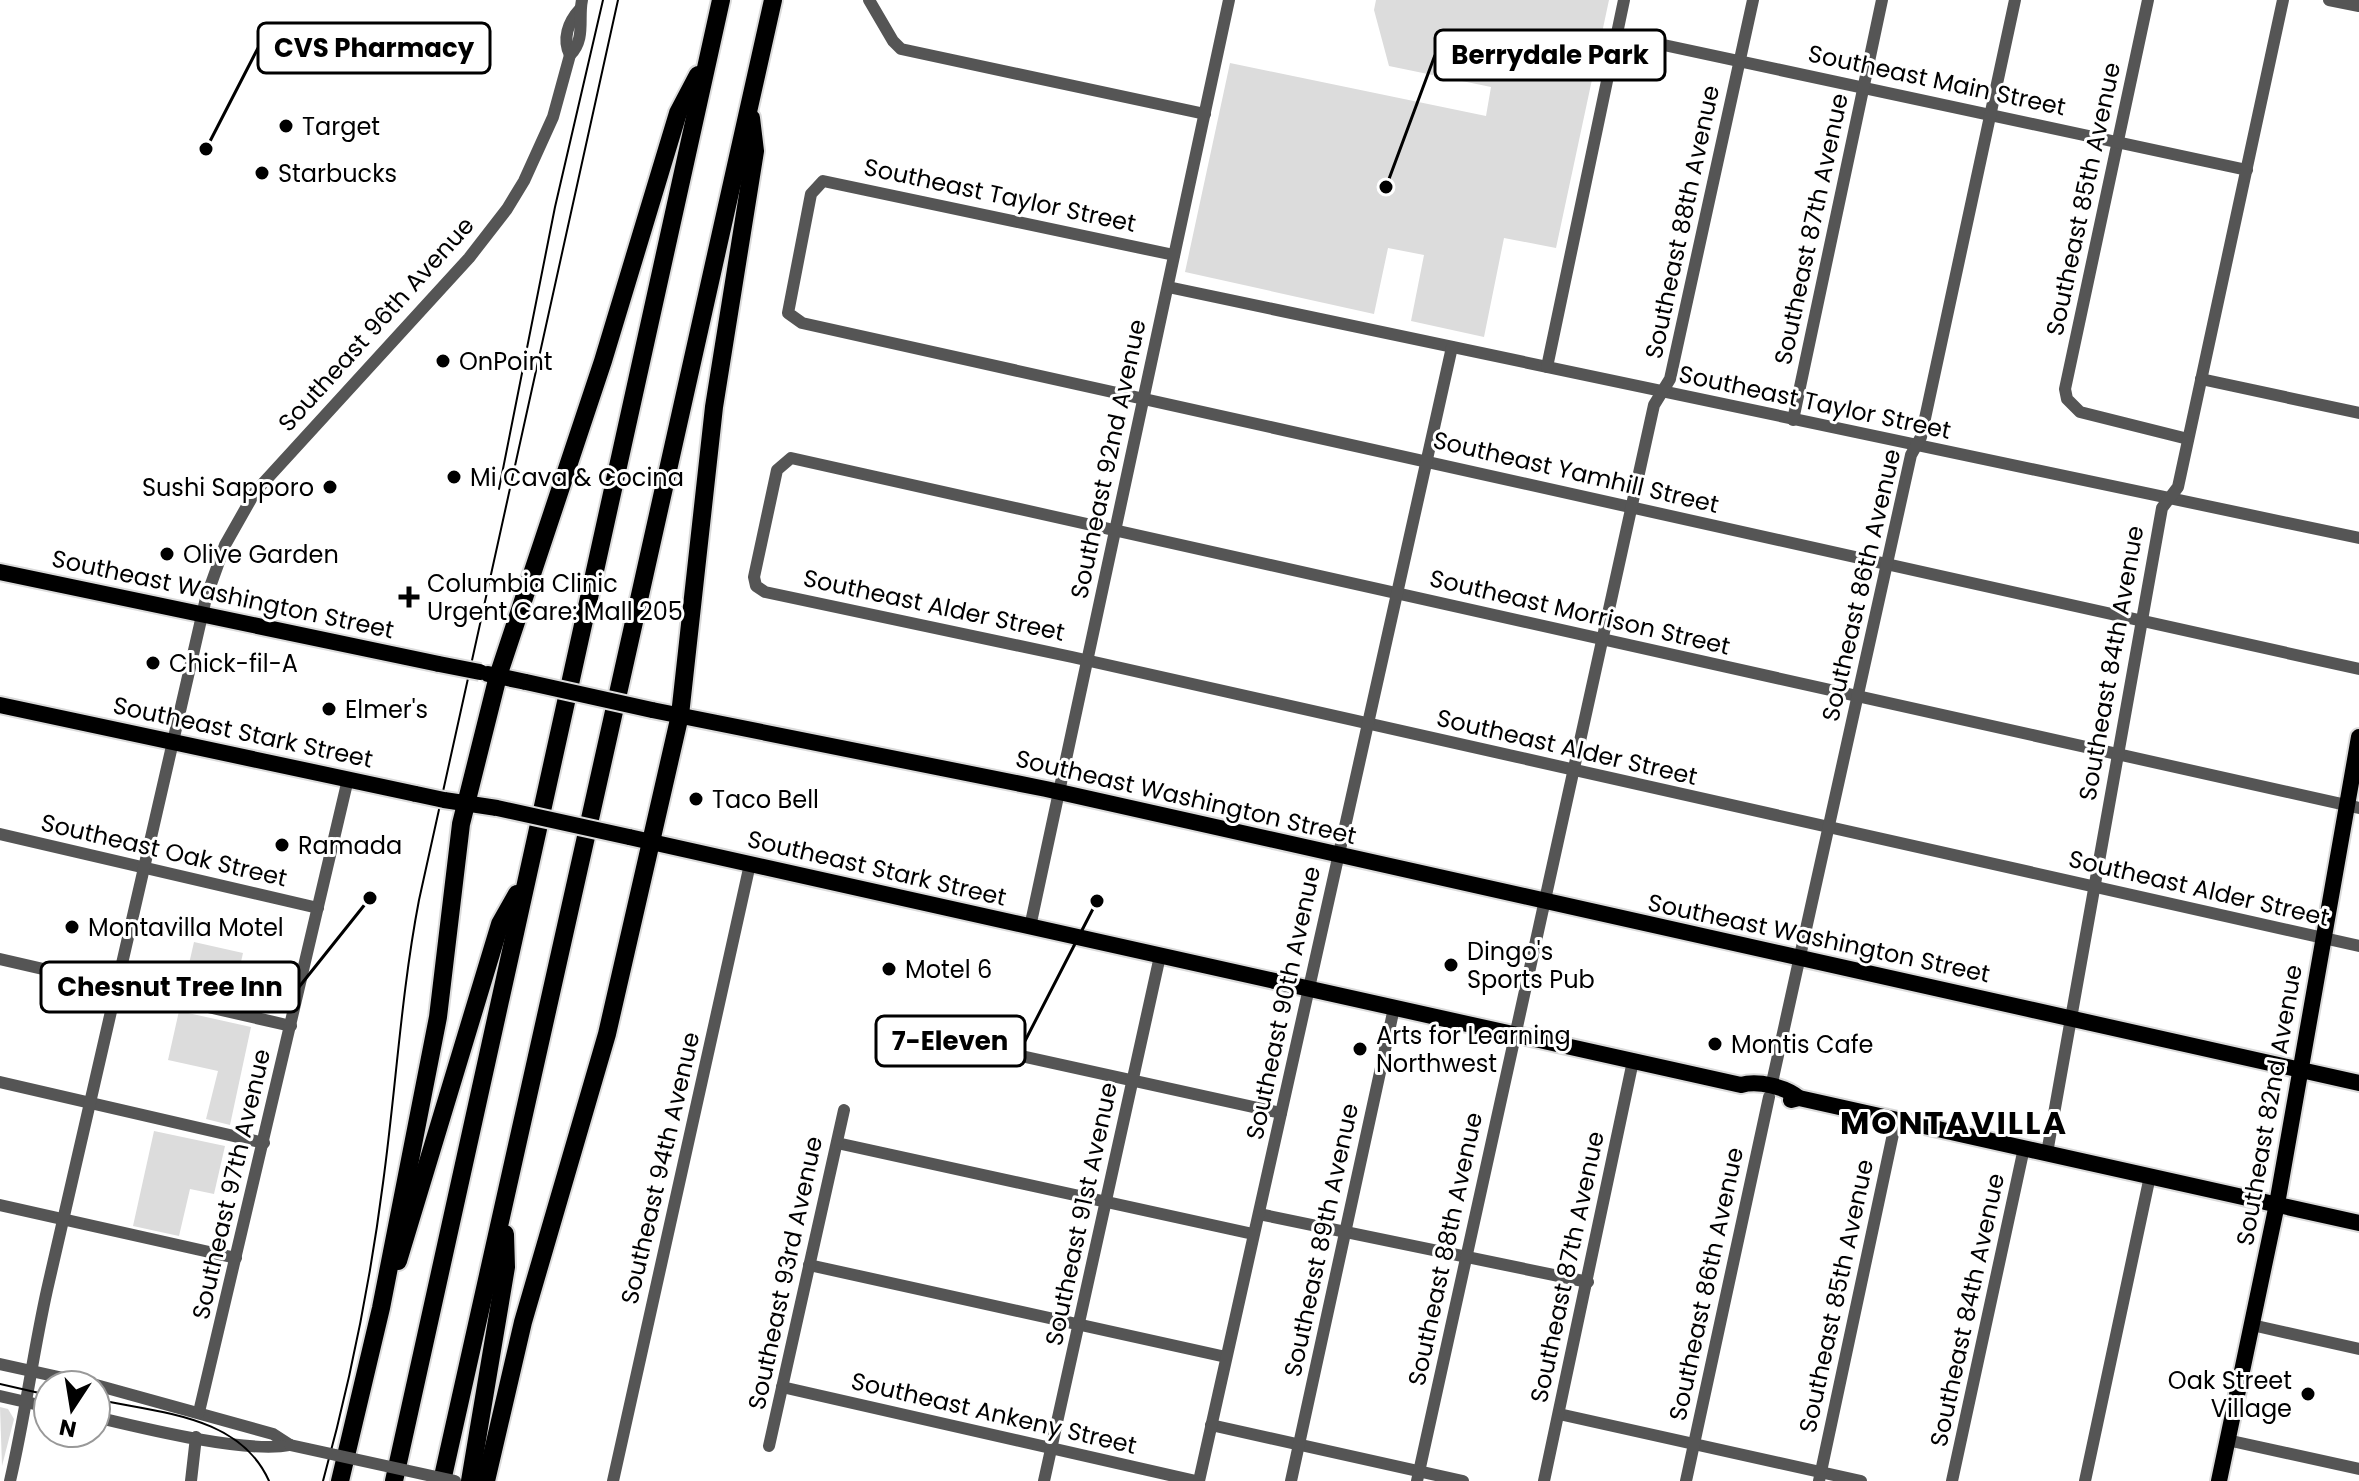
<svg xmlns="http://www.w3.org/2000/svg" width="2359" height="1481" viewBox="0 0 2359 1481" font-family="Poppins,sans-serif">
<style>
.green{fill:#dcdcdc}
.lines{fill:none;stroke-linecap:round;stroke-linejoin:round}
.major-casing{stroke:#dbdbdb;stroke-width:20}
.highway-casing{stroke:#dbdbdb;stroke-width:22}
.minor{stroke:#555;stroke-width:12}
.major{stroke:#000;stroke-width:16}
.highway{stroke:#000;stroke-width:18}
.tram{stroke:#000;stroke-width:2}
.major-bridge-casing{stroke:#dbdbdb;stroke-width:20;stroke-linecap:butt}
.minor-bridge{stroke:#555;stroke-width:12}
.major-bridge{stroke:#000;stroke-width:16}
.poi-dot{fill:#000;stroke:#fff;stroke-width:3}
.labels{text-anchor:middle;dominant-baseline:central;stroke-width:6;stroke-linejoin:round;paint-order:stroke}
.street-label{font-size:24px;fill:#000;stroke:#fff}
.poi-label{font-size:24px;fill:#000;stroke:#fff;text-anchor:start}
.district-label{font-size:32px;font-weight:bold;letter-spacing:2px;fill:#000;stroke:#fff}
.leader{fill:none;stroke:#000;stroke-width:3}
.callout-dot{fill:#000;stroke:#fff;stroke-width:3}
.callout{fill:#fff;stroke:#000;stroke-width:3}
.callout-label{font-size:26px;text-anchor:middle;font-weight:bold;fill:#000}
</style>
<rect width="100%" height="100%" fill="#fff"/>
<g class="green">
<path d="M 1376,0 L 1609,0 L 1556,248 L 1504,238 L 1484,337 L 1411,321 L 1424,255 L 1388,248 L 1374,314 L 1185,272 L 1230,63 L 1486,116 L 1491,87 L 1389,66 L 1374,10 Z"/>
<path d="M 194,942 L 243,953 L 232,1002 L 183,990 Z"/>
<path d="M 179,1011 L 251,1027 L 230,1125 L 206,1119 L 218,1071 L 168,1060 Z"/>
<path d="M 154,1131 L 225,1146 L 214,1194 L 190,1189 L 179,1236 L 133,1226 Z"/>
<path d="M 0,1407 L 8,1409 L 14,1419 L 2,1466 Z"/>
</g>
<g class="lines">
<g class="major-casing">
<g id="major">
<path d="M 0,572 L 439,664"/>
<path d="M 488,674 L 526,682"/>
<path d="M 0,705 L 416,794"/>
<path d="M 652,710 L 1046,789 L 2359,1083"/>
<path d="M 444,800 L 497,808"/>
<path d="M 629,837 L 1741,1085 C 1758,1080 1786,1087 1799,1098"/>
<path d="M 1791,1100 L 1799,1098 L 2359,1223"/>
<path d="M 2219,1481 L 2277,1204 L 2359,737"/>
</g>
</g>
<g class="highway-casing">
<g id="highway">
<path d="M 398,1261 L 500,924 L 517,894"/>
<path d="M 340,1481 L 381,1308 L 438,1017 L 461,824 L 498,676 L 603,361 L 678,113 L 698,75"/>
<path d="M 394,1481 L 721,0"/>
<path d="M 442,1481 L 773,0"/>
<path d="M 470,1481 L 506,1267 L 505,1234"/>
<path d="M 486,1481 L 523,1322 L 607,1034 L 680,715 L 714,407 L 755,151 L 751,118"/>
</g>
</g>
<g class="minor">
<path d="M 869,0 L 893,41 L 901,49 L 1205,114"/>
<path d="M 2148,0 L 2065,389 L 2067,399 L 2080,412 L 2188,439"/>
<path d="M 2329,0 L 2359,6"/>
<path d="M 1617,35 L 2247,170"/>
<path d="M 570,55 C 562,39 568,22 580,9"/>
<path d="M 1174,255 L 823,181 L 811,194 L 788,313 L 802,323 L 2359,669"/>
<path d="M 1168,287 L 2359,538"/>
<path d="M 1547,367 L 1624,0"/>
<path d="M 2201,379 L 2359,413"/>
<path d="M 1793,420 L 1882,0"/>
<path d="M 2359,808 L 791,458 L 777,470 L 754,577 L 756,586 L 765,592 L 1072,657 L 2359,946"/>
<path d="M 0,834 L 318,908"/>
<path d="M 1030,927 L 1229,0"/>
<path d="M 0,959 L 291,1026"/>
<path d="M 907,1031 L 1281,1113"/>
<path d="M 0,1082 L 264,1143"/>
<path d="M 1771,1087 L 1911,455 L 1921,437 L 2015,0"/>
<path d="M 837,1143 L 1253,1234"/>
<path d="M 2047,1153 L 2162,508 L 2178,487 L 2283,0"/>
<path d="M 0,1205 L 236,1258"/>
<path d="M 1259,1214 L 1588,1282"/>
<path d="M 809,1265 L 1226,1357"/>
<path d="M 2252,1325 L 2359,1349"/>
<path d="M 0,1364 L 95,1385"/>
<path d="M 96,1385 L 273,1434 L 290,1445"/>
<path d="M 782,1387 L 1196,1481"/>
<path d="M 0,1396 L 48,1407"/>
<path d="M 199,1412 L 348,779"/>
<path d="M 1559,1414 L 1861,1481"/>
<path d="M 96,1417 C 142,1428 248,1454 290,1445"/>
<path d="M 1211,1425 L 1463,1481"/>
<path d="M 2227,1440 L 2359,1469"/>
<path d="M 769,1446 L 844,1110"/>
<path d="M 10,1481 C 25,1417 33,1353 47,1290 L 206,598 L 225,545 L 255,492 L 469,258 L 507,209 L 524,181 L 553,117 L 570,55 C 586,39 578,19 582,0"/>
<path d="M 191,1481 L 196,1437"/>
<path d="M 613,1481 L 750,864"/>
<path d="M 1044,1481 L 1160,956"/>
<path d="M 1199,1481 L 1452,347"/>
<path d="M 1291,1481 L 1394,1008"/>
<path d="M 1417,1481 L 1654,405 L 1670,379 L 1753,0"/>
<path d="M 1544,1481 L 1633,1061"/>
<path d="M 1686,1481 L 1769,1097"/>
<path d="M 1819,1481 L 1896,1120"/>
<path d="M 1952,1481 L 2024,1148"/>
<path d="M 2085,1481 L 2150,1176"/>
</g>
<use href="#major" class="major"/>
<use href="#highway" class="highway"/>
<g class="tram">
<path d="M 499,489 L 555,207 L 603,0"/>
<path d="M 0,1384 L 48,1395"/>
<path d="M 96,1399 C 158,1413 240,1415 269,1481"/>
<path d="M 323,1481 C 350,1383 370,1284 383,1183 C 396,1088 401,994 419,900 L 618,0"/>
</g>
<g class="major-bridge-casing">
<g id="major-bridge">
<path d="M 439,664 L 480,672"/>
<path d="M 526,682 L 652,710"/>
<path d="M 416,794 L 444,800"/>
<path d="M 497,808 L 629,837"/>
</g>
</g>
<path class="minor-bridge" d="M 290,1445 L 455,1481"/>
<use href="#major-bridge" class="major-bridge"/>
</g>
<g class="poi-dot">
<circle cx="286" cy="126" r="8"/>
<circle cx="262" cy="173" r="8"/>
<circle cx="443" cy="361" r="8"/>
<circle cx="454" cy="477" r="8"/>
<circle cx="330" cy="487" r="8"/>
<circle cx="167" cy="554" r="8"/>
<path d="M405 585h8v8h8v8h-8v8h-8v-8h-8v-8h8z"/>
<circle cx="153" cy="663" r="8"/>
<circle cx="329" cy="709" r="8"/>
<circle cx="696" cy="799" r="8"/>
<circle cx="282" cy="845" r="8"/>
<circle cx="72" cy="927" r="8"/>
<circle cx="1451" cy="965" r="8"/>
<circle cx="889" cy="969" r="8"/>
<circle cx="1715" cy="1044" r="8"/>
<circle cx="1360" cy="1049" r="8"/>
<circle cx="2308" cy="1394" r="8"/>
</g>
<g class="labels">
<g class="street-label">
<text transform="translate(1937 80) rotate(12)">Southeast Main Street</text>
<text transform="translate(1000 195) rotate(12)">Southeast Taylor Street</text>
<text transform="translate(2083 199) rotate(-78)">Southeast 85th Avenue</text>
<text transform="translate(1682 222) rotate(-78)">Southeast 88th Avenue</text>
<text transform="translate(1811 229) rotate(-78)">Southeast 87th Avenue</text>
<text transform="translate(376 324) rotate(-48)">Southeast 96th Avenue</text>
<text transform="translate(1815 402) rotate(12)">Southeast Taylor Street</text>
<text transform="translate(1108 459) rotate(-78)">Southeast 92nd Avenue</text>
<text transform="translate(1576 472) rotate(13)">Southeast Yamhill Street</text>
<text transform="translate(1861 585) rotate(-77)">Southeast 86th Avenue</text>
<text transform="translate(223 594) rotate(12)">Southeast Washington Street</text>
<text transform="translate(934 605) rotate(12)">Southeast Alder Street</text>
<text transform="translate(1580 612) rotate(13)">Southeast Morrison Street</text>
<text transform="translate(2111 663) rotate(-80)">Southeast 84th Avenue</text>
<text transform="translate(243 732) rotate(12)">Southeast Stark Street</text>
<text transform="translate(1567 747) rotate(13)">Southeast Alder Street</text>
<text transform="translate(1186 797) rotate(13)">Southeast Washington Street</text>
<text transform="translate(164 850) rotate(13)">Southeast Oak Street</text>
<text transform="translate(877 868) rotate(13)">Southeast Stark Street</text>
<text transform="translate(2199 888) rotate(13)">Southeast Alder Street</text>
<text transform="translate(1819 938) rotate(12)">Southeast Washington Street</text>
<text transform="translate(1283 1003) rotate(-78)">Southeast 90th Avenue</text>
<text transform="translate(2269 1105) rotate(-80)">Southeast 82nd Avenue</text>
<text transform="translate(660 1168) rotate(-77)">Southeast 94th Avenue</text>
<text transform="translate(231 1184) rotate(-77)">Southeast 97th Avenue</text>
<text transform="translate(1081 1214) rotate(-78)">Southeast 91st Avenue</text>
<text transform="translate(1321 1240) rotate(-78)">Southeast 89th Avenue</text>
<text transform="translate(1445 1249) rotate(-78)">Southeast 88th Avenue</text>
<text transform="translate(1567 1267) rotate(-78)">Southeast 87th Avenue</text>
<text transform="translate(785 1273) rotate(-78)">Southeast 93rd Avenue</text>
<text transform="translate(1706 1284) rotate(-78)">Southeast 86th Avenue</text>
<text transform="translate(1836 1296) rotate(-78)">Southeast 85th Avenue</text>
<text transform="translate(1967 1310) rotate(-78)">Southeast 84th Avenue</text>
<text transform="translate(994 1413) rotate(13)">Southeast Ankeny Street</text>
</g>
<g class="poi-label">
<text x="302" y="126">Target</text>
<text x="278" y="173">Starbucks</text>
<text x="459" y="361">OnPoint</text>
<text x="470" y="477">Mi Cava &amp; Cocina</text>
<text x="314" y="487" text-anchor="end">Sushi Sapporo</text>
<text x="183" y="554">Olive Garden</text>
<text x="427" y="583">Columbia Clinic<tspan x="427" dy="28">Urgent Care: Mall 205</tspan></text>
<text x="169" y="663">Chick-fil-A</text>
<text x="345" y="709">Elmer's</text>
<text x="712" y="799">Taco Bell</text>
<text x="298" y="845">Ramada</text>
<text x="88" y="927">Montavilla Motel</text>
<text x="1467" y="951">Dingo's<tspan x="1467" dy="28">Sports Pub</tspan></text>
<text x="905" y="969">Motel 6</text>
<text x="1376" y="1035">Arts for Learning<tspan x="1376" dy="28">Northwest</tspan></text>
<text x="1731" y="1044">Montis Cafe</text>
<text x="2292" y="1380" text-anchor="end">Oak Street<tspan x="2292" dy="28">Village</tspan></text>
</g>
<g class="district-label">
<text x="1954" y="1122">MONTAVILLA</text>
</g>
</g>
<path class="leader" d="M206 149L258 48M1386 187L1435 55M370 898L299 987M1097 901L1025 1041"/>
<g class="callout-dot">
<circle cx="206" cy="149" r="8"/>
<circle cx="1386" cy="187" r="8"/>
<circle cx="370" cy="898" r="8"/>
<circle cx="1097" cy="901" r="8"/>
</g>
<g class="callout">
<rect x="258" y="23" width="232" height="50" rx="8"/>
<rect x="1435" y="30" width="230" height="50" rx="8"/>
<rect x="41" y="962" width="258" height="50" rx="8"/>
<rect x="876" y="1016" width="149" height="50" rx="8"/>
</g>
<g class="callout-label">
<text x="374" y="57">CVS Pharmacy</text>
<text x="1550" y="64">Berrydale Park</text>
<text x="170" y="996">Chesnut Tree Inn</text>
<text x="950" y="1050">7-Eleven</text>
</g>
<g transform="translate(72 1409) rotate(192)"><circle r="38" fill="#ffffff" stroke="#999999" stroke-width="2"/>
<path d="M0-6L14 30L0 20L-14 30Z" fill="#000000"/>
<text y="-12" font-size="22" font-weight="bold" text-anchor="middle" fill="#000000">N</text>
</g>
</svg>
